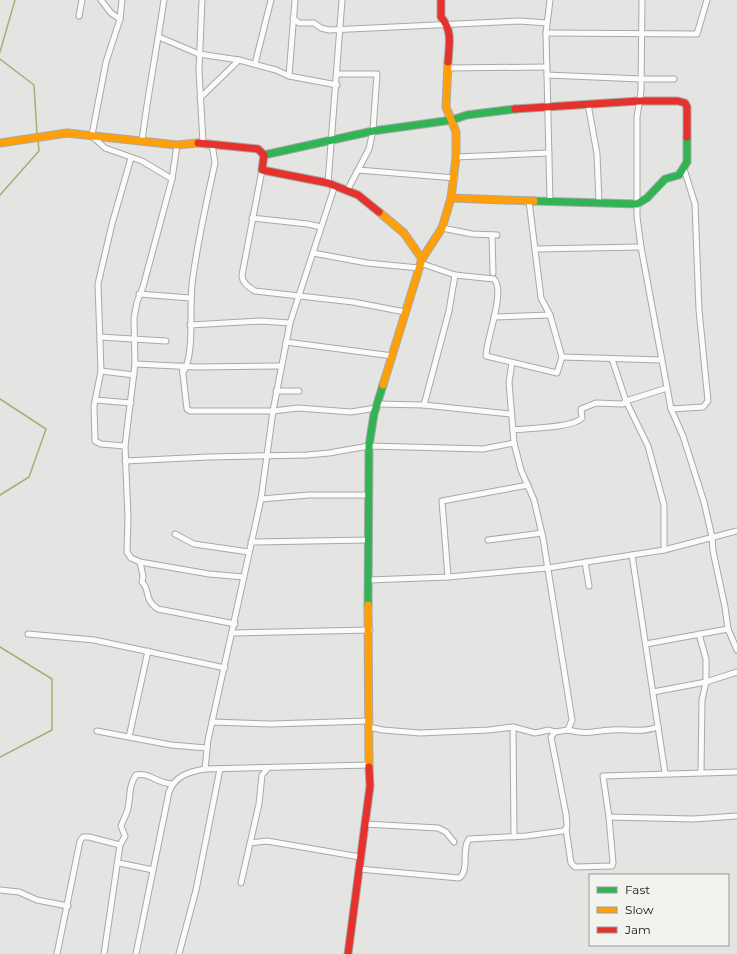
<svg xmlns="http://www.w3.org/2000/svg" width="737" height="954" viewBox="0 0 737 954" font-family="Montserrat,sans-serif">
<style>
.lines{fill:none;stroke-linecap:round;stroke-linejoin:round}
.stream{stroke:#a5af76;stroke-width:1.5}
.street-casing{stroke:#a8a9a7;stroke-width:7}
.fast-casing{stroke:#a8a9a7;stroke-width:9}
.slow-casing{stroke:#a8a9a7;stroke-width:9}
.jam-casing{stroke:#a8a9a7;stroke-width:9}
.street{stroke:#fbfbfb;stroke-width:5}
.fast{stroke:#30b455;stroke-width:7}
.slow{stroke:#ff9f0a;stroke-width:7}
.jam{stroke:#e5322d;stroke-width:7}
</style>
<rect width="100%" height="100%" fill="#e4e5e2"/>
<g class="lines">
<g class="stream">
<path d="M 0,52 L 15,0"/>
<path d="M 0,59 L 34,85 L 37,134"/>
<path d="M 0,195 L 39,151 L 38,140"/>
<path d="M 0,399 L 46,429 L 29,477 L 0,495"/>
<path d="M 0,647 L 52,679 L 52,730 L 0,757"/>
</g>
<g class="street-casing">
<g id="street">
<path d="M 101,0 L 111,13 L 120,19"/>
<path d="M 202,0 L 199,70 L 203,143"/>
<path d="M 642,0 L 641,91 L 637,117 L 637,217 L 641,247 L 671,409 L 683,436 L 704,502 L 712,537 L 713,551 L 725,607 L 728,629 L 737,650"/>
<path d="M 79,16 L 82,0"/>
<path d="M 293,18 L 299,23 L 314,23 L 321,28 L 329,30 L 520,21 L 547,23"/>
<path d="M 546,33 L 697,34 L 707,0"/>
<path d="M 159,37 L 199,54 L 239,60 L 276,70 L 289,76 L 337,85"/>
<path d="M 255,64 L 271,0"/>
<path d="M 448,68 L 547,67"/>
<path d="M 338,74 L 377,74 L 373,130 L 369,149 L 348,189"/>
<path d="M 547,75 L 641,79 L 674,79"/>
<path d="M 289,76 L 295,0"/>
<path d="M 200,98 L 239,60"/>
<path d="M 588,104 L 597,154 L 599,203"/>
<path d="M 91,135 L 105,148 L 142,161 L 172,179"/>
<path d="M 92,135 L 106,62 L 120,19 L 122,0"/>
<path d="M 142,141 C 148,93 157,47 164,0"/>
<path d="M 177,145 L 172,179 L 143,287 L 137,302 L 134,318 L 135,364 L 125,446 L 128,518 L 127,552 L 131,558 L 140,562 L 143,576 L 142,582 C 151,591 143,599 158,609 L 235,624"/>
<path d="M 456,157 L 549,153"/>
<path d="M 262,170 L 242,275 C 242,283 249,287 255,291 L 353,302 L 405,312"/>
<path d="M 358,170 L 455,178"/>
<path d="M 328,183 L 342,0"/>
<path d="M 550,202 L 546,33 L 550,0"/>
<path d="M 252,218 L 308,224 L 321,227"/>
<path d="M 442,228 L 472,234 L 497,235"/>
<path d="M 492,235 L 493,273"/>
<path d="M 535,249 L 641,247"/>
<path d="M 313,253 L 367,263 L 419,268"/>
<path d="M 420,263 L 455,275 L 494,279 C 506,291 486,340 486,356 L 557,373 L 562,357 L 550,315 L 541,298 L 529,201"/>
<path d="M 139,294 L 190,298"/>
<path d="M 494,317 L 550,315"/>
<path d="M 190,325 L 261,321 L 290,323"/>
<path d="M 100,337 L 166,341"/>
<path d="M 286,342 L 393,356"/>
<path d="M 562,357 L 661,360"/>
<path d="M 612,359 L 626,401 L 648,446 L 664,505 L 664,550"/>
<path d="M 135,364 L 197,367 L 281,366"/>
<path d="M 182,366 L 187,409 L 190,411 L 273,411 L 298,408 L 351,412 L 376,408"/>
<path d="M 101,371 L 134,375"/>
<path d="M 183,373 C 196,352 188,305 193,277 C 198,239 207,200 215,163 L 212,144"/>
<path d="M 276,391 L 299,391"/>
<path d="M 96,400 L 131,403"/>
<path d="M 377,404 L 424,405 L 511,414"/>
<path d="M 424,405 L 449,311 L 455,275"/>
<path d="M 671,409 L 703,407 L 708,401 L 699,310 L 695,204 L 684,169"/>
<path d="M 513,430 C 528,428 573,428 582,418 L 581,409 L 596,403 L 623,404 L 626,401 L 667,388"/>
<path d="M 125,446 L 101,444 L 95,441 L 94,406 L 101,371 L 98,284 L 112,224 L 131,158"/>
<path d="M 125,461 L 208,457 L 307,455 L 329,453 L 369,446 L 483,449 L 514,443"/>
<path d="M 261,499 L 309,495 L 368,495"/>
<path d="M 175,534 L 194,544 L 249,552"/>
<path d="M 488,540 L 542,533"/>
<path d="M 251,542 L 368,540"/>
<path d="M 632,555 L 665,773"/>
<path d="M 140,562 L 209,574 L 244,577"/>
<path d="M 585,562 L 589,586"/>
<path d="M 448,577 L 442,501 L 528,485"/>
<path d="M 369,580 L 448,577 L 548,568 L 664,550 L 737,531"/>
<path d="M 233,633 L 370,630"/>
<path d="M 28,634 L 94,640 L 225,668"/>
<path d="M 699,634 L 706,659 L 706,682 L 702,700 L 701,772"/>
<path d="M 646,644 L 728,629"/>
<path d="M 653,692 L 706,682 L 737,672"/>
<path d="M 212,722 L 271,724 L 368,721"/>
<path d="M 368,727 L 383,730 L 420,733 L 489,730 L 513,727 L 535,733 L 549,730 L 555,732 L 568,730 L 572,720 L 543,538 L 534,500 L 521,470 L 514,443 L 509,382 L 512,363"/>
<path d="M 513,727 L 514,837"/>
<path d="M 568,730 C 588,735 592,731 612,730 C 628,729 642,733 658,727"/>
<path d="M 97,731 L 171,745 L 207,748"/>
<path d="M 555,732 L 551,737 L 566,814 L 567,825 L 566,829 L 571,863 L 575,867 L 612,866 L 613,863 L 609,817 L 603,776 L 737,772"/>
<path d="M 129,737 L 148,651"/>
<path d="M 205,769 L 208,740 L 261,499 L 273,411 L 290,323 L 335,185"/>
<path d="M 609,817 L 693,819 L 737,816"/>
<path d="M 365,824 L 438,828 L 446,832 L 454,842"/>
<path d="M 250,843 L 267,841 L 360,857"/>
<path d="M 119,863 L 153,870"/>
<path d="M 359,869 L 459,878 C 470,871 461,849 469,839 L 526,836 L 563,831 L 566,829"/>
<path d="M 241,883 L 259,804 L 262,775 L 267,769"/>
<path d="M 0,890 L 19,892 L 37,900 L 68,906"/>
<path d="M 57,954 L 80,841 L 83,837 L 89,837 L 120,845"/>
<path d="M 104,954 L 120,845 L 125,836 L 121,826 C 123,820 127,814 128,808 C 131,795 128,787 136,775 C 149,772 156,783 172,784"/>
<path d="M 136,954 L 169,792 C 175,776 188,772 205,769 L 370,765"/>
<path d="M 179,954 L 196,890 L 220,769"/>
</g>
</g>
<g class="fast-casing">
<g id="fast">
<path d="M 264,155 L 373,131 L 452,120 L 467,115 L 515,109"/>
<path d="M 534,201 L 637,204 L 647,198 L 665,179 L 679,175 L 687,162 L 687,137"/>
<path d="M 368,605 L 369,446 L 374,414 L 383,385"/>
</g>
</g>
<g class="slow-casing">
<g id="slow">
<path d="M 0,143 L 67,133 L 177,145 L 198,143"/>
<path d="M 451,198 L 534,201"/>
<path d="M 379,212 L 404,233 L 422,259"/>
<path d="M 383,385 L 422,259 L 442,228 L 451,198 L 456,157 L 456,132 L 446,107 L 448,62"/>
<path d="M 368,605 L 369,767"/>
</g>
</g>
<g class="jam-casing">
<g id="jam">
<path d="M 441,0 L 441,17 C 453,31 449,45 448,62"/>
<path d="M 515,109 L 639,101 L 678,101 L 685,103 L 687,107 L 687,137"/>
<path d="M 198,143 L 258,149 L 264,155 L 262,170 L 328,183 L 358,195 L 379,212"/>
<path d="M 348,954 L 370,786 L 369,767"/>
</g>
</g>
<use href="#street" class="street"/>
<use href="#fast" class="fast"/>
<use href="#slow" class="slow"/>
<use href="#jam" class="jam"/>
</g>
<rect x="589" y="874" width="140" height="72" fill="#f2f3ee" stroke="#9a9b98"/>
<rect x="597" y="887" width="20" height="6" fill="#30b455" stroke="#9a9b98"/>
<text x="625" y="894" font-size="12" fill="#171816">Fast</text>
<rect x="597" y="907" width="20" height="6" fill="#ff9f0a" stroke="#9a9b98"/>
<text x="625" y="914" font-size="12" fill="#171816">Slow</text>
<rect x="597" y="927" width="20" height="6" fill="#e5322d" stroke="#9a9b98"/>
<text x="625" y="934" font-size="12" fill="#171816">Jam</text>
</svg>
